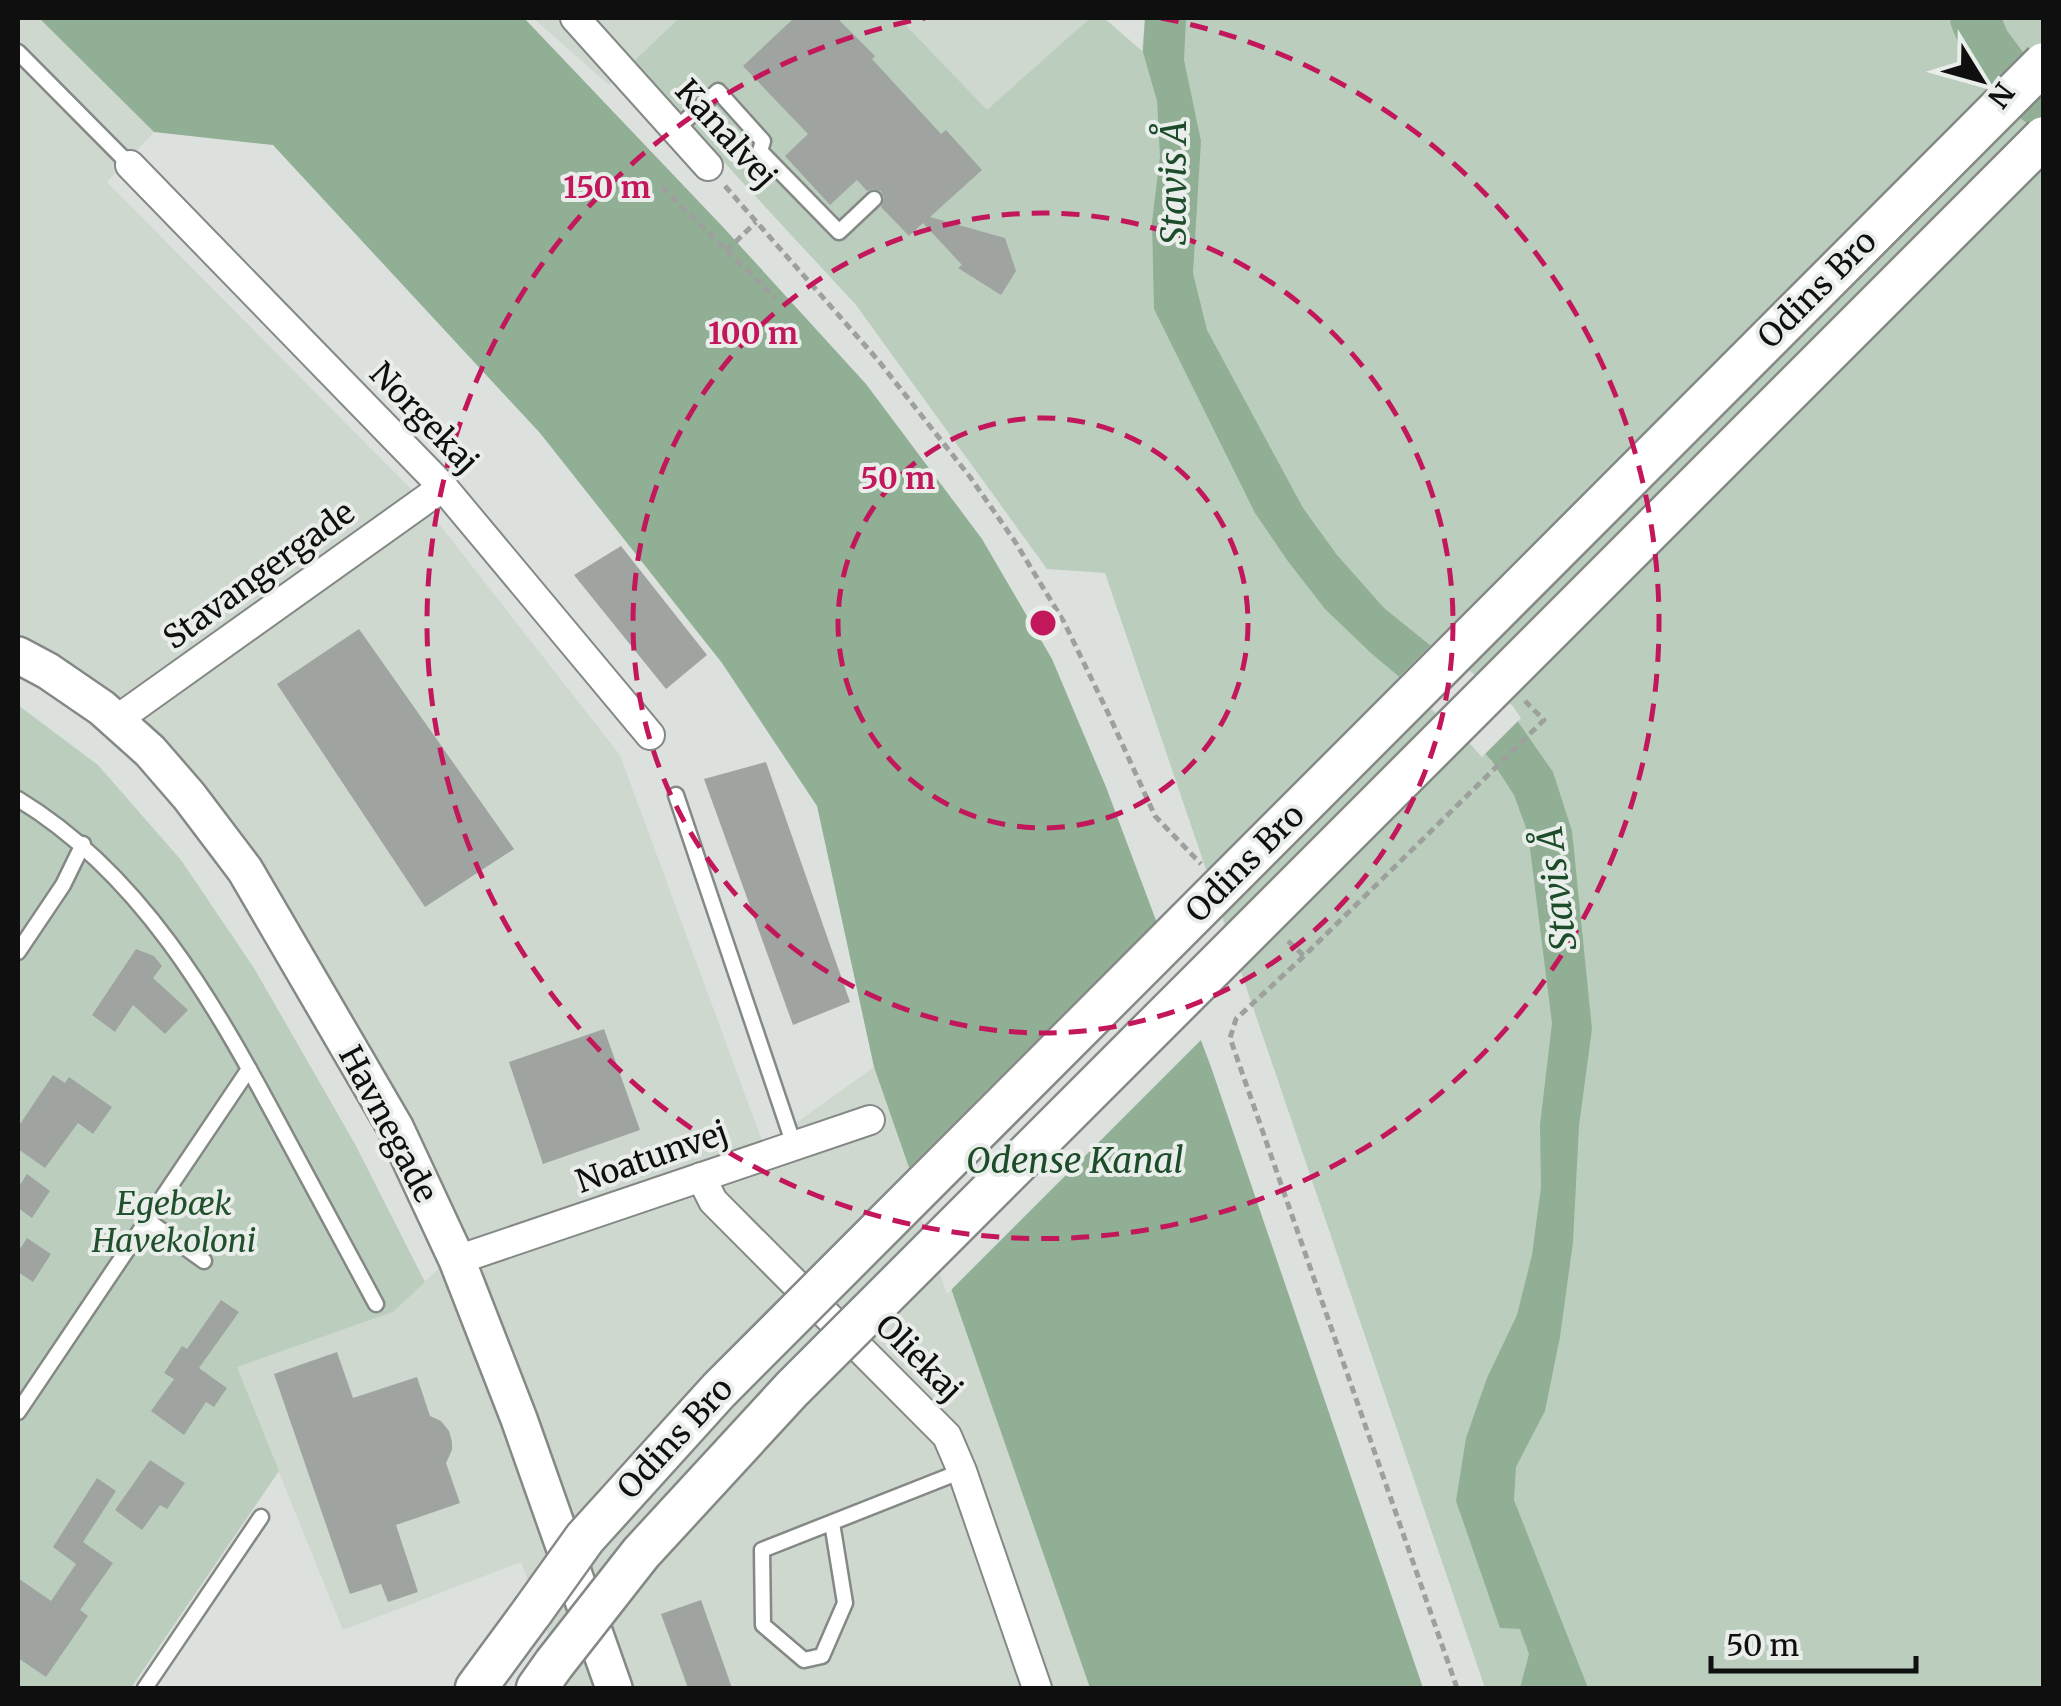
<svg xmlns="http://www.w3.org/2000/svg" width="2061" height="1706" viewBox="0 0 2061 1706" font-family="Merriweather,serif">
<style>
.built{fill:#ced8cf}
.green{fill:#bbcebe}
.water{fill:#90af95}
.pier{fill:#dde1de}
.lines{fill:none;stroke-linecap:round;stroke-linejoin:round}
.river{stroke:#90af95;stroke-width:50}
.building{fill:#a0a4a1}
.service-casing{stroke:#858986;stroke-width:19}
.minor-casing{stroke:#858986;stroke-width:32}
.tertiary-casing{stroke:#858986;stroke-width:40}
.secondary-casing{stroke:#858986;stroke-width:45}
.path{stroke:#9da09d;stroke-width:5;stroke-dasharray:8 5;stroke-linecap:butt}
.service{stroke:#fff;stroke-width:14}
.minor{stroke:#fff;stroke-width:28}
.tertiary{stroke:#fff;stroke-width:35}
.secondary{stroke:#fff;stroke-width:40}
.secondary-bridge-casing{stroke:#858986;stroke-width:45;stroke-linecap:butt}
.secondary-bridge{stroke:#fff;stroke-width:40}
.ring{fill:none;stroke:#c2185b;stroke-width:5;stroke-dasharray:18 12}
.labels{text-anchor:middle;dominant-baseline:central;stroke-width:8;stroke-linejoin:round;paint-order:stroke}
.street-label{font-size:32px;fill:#0e0f0e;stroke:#eaeeeb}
.park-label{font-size:32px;font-style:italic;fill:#20502c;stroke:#eaeeeb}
.water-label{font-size:35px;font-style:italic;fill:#1c4c29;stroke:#eaeeeb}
.centre{fill:#c2185b;stroke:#eaeeeb;stroke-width:5}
.ring-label{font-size:30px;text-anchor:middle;font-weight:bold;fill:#c2185b;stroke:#eaeeeb;stroke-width:8;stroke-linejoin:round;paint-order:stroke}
</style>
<rect width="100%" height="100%" fill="#dde1de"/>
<g class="built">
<path d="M 18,18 L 39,18 L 154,132 L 107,182 L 414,492 L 620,755 L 764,1146 L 874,1067 L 1090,1688 L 568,1688 L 521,1562 L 343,1630 L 236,1367 L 393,1312 L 464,1244 L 411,1115 L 249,849 L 36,645 L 18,637 Z"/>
<path d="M 533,18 L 679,18 L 609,85 Z"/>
<path d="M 899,18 L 1090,18 L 987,111 Z"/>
</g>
<g class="green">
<path d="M 679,18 L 899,18 L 987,110 L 1090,18 L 1104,18 L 1142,51 L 1145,18 L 2043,18 L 2043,1688 L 1485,1688 L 1105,573 L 1047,569 L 856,305 L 632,63 Z"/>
<path d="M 18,705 L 98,765 L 181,860 L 254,968 L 355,1144 L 425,1282 L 393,1312 L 237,1367 L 279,1471 L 131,1688 L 18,1688 Z"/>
</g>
<g class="water">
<path d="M 39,18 L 524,18 L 722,226 L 866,384 L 982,539 L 1052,659 L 1106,787 L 1211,1067 L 1423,1688 L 1090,1688 L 874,1067 L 817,806 L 722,663 L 540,433 L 273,145 L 154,132 Z"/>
<path d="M 1145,18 L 1186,18 L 1184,60 L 1201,141 L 1193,273 L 1207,330 L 1303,508 L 1337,555 L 1384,608 L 1509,709 L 1553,772 L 1572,831 L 1592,1029 L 1579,1126 L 1573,1242 L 1560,1337 L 1545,1411 L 1516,1467 L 1514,1500 L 1588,1688 L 1520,1688 L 1529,1654 L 1520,1629 L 1500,1628 L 1456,1501 L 1466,1438 L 1487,1378 L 1517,1315 L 1532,1255 L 1541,1187 L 1540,1125 L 1552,1023 L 1528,833 L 1514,795 L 1492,761 L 1464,731 L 1372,654 L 1325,609 L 1287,560 L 1255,513 L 1154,309 L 1152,222 L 1160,156 L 1157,101 L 1143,52 Z"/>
</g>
<g class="pier">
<path d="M 1434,642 L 1512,705 L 1521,718 L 1482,757 L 1461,734 L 1396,680 Z"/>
<path d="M 1160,917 L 1205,1036 L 947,1294 L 905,1172 Z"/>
</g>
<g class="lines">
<path class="river" d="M 1975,18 L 1985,43 L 2018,87 L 2044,104"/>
</g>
<g class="building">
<path d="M 794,18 L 837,18 L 875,56 L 872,59 L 941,134 L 946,130 L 982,170 L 930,217 L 1005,238 L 1016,271 L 1001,295 L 958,268 L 962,265 L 923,223 L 909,236 L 881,207 L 884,198 L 881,191 L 873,189 L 867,191 L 857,180 L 830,205 L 785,156 L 808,134 L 743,66 Z"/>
<path d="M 621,546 L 707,655 L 666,689 L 574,575 Z"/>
<path d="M 359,629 L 514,849 L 425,907 L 277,684 Z"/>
<path d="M 766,762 L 850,1002 L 793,1025 L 704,779 Z"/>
<path d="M 136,949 L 154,956 L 162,966 L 153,978 L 188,1010 L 165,1034 L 133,1005 L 115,1032 L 92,1015 Z"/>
<path d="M 604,1029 L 640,1130 L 543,1164 L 509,1062 Z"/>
<path d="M 53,1075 L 65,1083 L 69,1077 L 112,1107 L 93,1134 L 78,1123 L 45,1168 L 18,1149 L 18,1127 Z"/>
<path d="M 27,1174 L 50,1191 L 32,1218 L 18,1208 L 18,1188 Z"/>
<path d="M 27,1238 L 51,1254 L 33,1282 L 18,1272 L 18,1252 Z"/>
<path d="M 221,1300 L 239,1312 L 199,1368 L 227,1388 L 214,1407 L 206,1402 L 184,1435 L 151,1411 L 174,1379 L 164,1373 L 182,1346 L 187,1349 Z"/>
<path d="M 337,1352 L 353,1398 L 417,1377 L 430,1416 L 441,1421 L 449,1431 L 452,1442 L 452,1450 L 446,1463 L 460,1503 L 396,1525 L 418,1592 L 388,1602 L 381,1584 L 350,1594 L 274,1374 Z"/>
<path d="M 150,1460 L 185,1483 L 167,1509 L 160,1505 L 142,1530 L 115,1510 Z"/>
<path d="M 97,1478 L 116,1491 L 83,1542 L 113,1563 L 80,1610 L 88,1616 L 46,1677 L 18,1658 L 18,1578 L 51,1601 L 76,1564 L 53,1547 Z"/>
<path d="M 701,1600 L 732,1688 L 688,1688 L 661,1614 Z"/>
</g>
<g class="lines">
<g class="service-casing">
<g id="service">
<path d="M 18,52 L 130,165"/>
<path d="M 675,130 L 718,91 L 763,141 L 760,151 L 839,232 L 874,199"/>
<path d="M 676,795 L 794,1145"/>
<path d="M 18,799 C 140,873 212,999 278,1122 C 311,1183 343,1243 376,1304"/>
<path d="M 18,952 L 63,885 L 83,844"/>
<path d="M 147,1220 L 204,1261"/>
<path d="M 18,1412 L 249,1069"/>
<path d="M 832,1523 L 845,1603 L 822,1656 L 804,1660 L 763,1625 L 762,1550 L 962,1471"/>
<path d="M 145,1688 L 261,1517"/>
</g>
</g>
<g class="minor-casing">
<g id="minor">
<path d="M 575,18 L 708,166"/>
<path d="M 130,165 L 443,487 L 650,735"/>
<path d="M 115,721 L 443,487"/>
<path d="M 701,1177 L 713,1201 L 947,1436 L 962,1471 L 1037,1688"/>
<path d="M 457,1260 L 870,1120"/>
</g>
</g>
<g class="tertiary-casing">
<path id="tertiary" d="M 18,655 L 48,671 L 102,708 L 150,751 L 189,796 L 245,870 L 395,1127 L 457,1260 L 519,1419 L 614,1688"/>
</g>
<g class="secondary-casing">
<g id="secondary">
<path d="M 476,1688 L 532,1612"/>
<path d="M 537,1688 L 554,1664"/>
</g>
</g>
<g class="path">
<path d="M 725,186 L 877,359 L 970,477 L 1014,540 L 1064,622 L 1109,715 L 1155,816 L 1201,864"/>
<path d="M 662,187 L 775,298"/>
<path d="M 726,251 L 756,222"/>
<path d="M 1288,941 L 1304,956"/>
<path d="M 1457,1688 L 1230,1038 L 1236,1019 L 1304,956 L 1544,720 L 1525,701"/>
</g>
<use href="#service" class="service"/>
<use href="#minor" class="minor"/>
<use href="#tertiary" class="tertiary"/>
<use href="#secondary" class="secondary"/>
<g class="secondary-bridge-casing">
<g id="secondary-bridge">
<path d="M 532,1612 L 585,1538 L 719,1390 L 2044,63"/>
<path d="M 554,1664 L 641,1553 L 792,1389 L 2044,137"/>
</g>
</g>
<use href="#secondary-bridge" class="secondary-bridge"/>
</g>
<g class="ring">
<circle cx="1043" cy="623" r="205"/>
<circle cx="1043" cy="623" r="410"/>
<path d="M1161 18A616 616 0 1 1 925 18"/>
</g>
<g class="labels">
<g class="street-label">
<text transform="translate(726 134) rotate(48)">Kanalvej</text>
<text transform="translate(1817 289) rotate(-45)">Odins Bro</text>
<text transform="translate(424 418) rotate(46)">Norgekaj</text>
<text transform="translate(259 575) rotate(-36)">Stavangergade</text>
<text transform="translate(1245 863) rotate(-45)">Odins Bro</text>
<text transform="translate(388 1124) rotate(62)">Havnegade</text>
<text transform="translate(652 1157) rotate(-19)">Noatunvej</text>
<text transform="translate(919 1358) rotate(45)">Oliekaj</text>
<text transform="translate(675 1438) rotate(-47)">Odins Bro</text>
</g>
<g class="park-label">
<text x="174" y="1204">Egebæk<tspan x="174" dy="37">Havekoloni</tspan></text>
</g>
<g class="water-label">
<text transform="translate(1174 183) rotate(-90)">Stavis Å</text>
<text transform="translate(1557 889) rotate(-97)">Stavis Å</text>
<text x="1075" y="1161">Odense Kanal</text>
</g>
</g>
<circle cx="1043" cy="623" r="15" class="centre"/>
<g class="ring-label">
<text x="607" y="198">150 m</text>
<text x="753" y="344">100 m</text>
<text x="898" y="489">50 m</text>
</g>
<rect width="2061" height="1706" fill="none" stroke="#0e0f0e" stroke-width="40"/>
<g transform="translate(1981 80) rotate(127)" stroke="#eaeeeb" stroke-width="8" paint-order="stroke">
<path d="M0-8L18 38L0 25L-18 38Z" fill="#0e0f0e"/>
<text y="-15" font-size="28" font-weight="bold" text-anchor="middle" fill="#0e0f0e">N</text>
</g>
<path d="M1711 1656v15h205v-15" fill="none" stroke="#0e0f0e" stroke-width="5"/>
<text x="1726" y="1656" font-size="30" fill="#0e0f0e" stroke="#eaeeeb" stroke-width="8" paint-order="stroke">50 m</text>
</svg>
